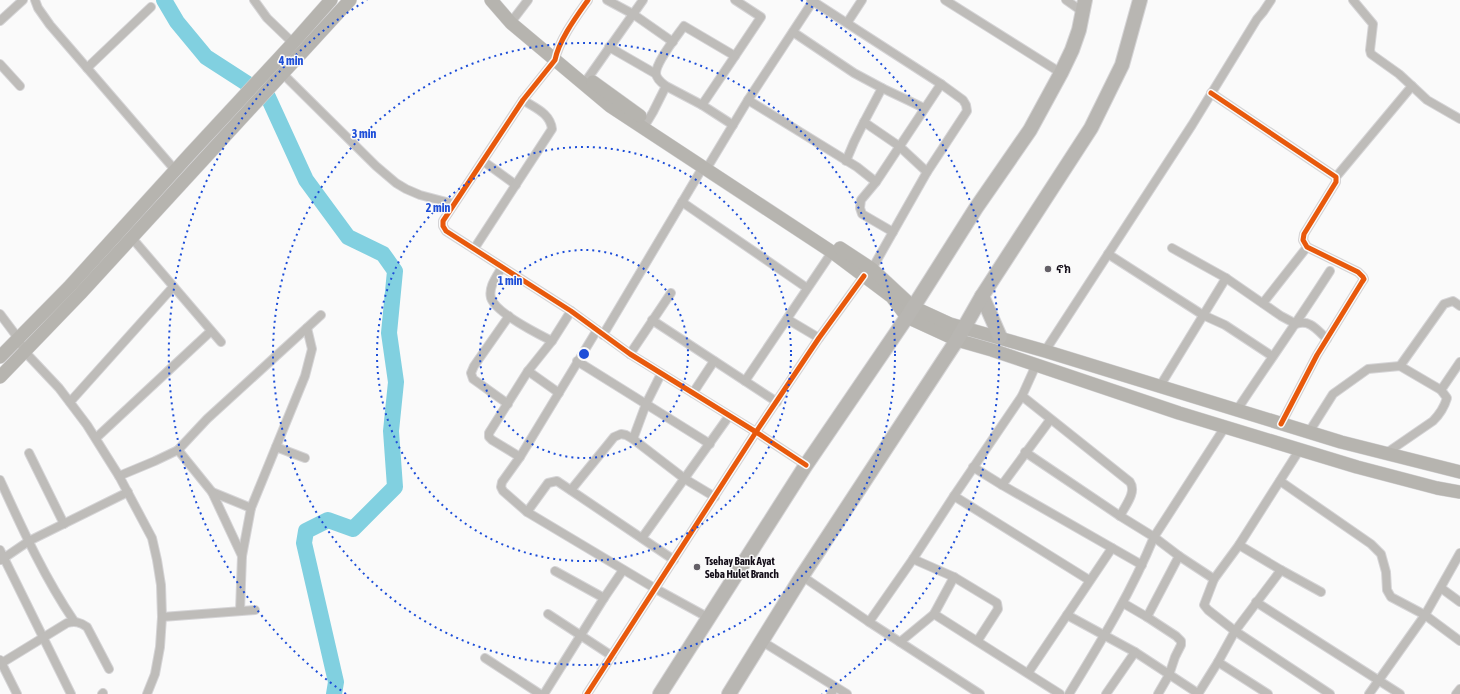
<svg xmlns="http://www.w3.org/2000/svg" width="1460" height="694" viewBox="0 0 1460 694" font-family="'Asap Condensed','Noto Sans Ethiopic',sans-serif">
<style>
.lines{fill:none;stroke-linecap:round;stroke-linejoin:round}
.river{stroke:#81d0e0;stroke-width:16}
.minor-casing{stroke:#d5d4d6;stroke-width:10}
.primary-casing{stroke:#d5d4d6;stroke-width:14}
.trunk-casing{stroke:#d5d4d6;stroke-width:16}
.minor{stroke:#bebcb9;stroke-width:8}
.primary{stroke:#b6b4af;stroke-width:13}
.trunk{stroke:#b8b6b2;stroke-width:14}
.cycleway-casing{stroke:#fafafa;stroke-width:8}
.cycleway{stroke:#e8590c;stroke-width:5}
.ring{fill:none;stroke:#1d4ed8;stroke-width:2;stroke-dasharray:2 4}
.poi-dot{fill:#646067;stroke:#fafafa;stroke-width:1.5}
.labels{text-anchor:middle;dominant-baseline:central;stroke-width:3;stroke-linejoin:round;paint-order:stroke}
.poi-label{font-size:11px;font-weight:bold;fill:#130d18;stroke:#fafafa;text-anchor:start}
.centre{fill:#1d4ed8;stroke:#fafafa;stroke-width:2}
.ring-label{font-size:12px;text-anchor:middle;font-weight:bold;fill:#1d4ed8;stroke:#fafafa;stroke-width:3;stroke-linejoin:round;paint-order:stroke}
</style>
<rect width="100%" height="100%" fill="#fafafa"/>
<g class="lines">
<path class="river" d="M 164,0 L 177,22 L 206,57 L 268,97 L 306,180 L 348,237 L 383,254 L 395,271 L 389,333 L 396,382 L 391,431 L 395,487 L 353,529 L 328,520 L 306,531 L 304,543 L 336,682 L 334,694"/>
<g class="minor-casing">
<g id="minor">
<path d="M 35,0 L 38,8 L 50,25 L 175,170"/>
<path d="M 254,0 L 267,18 L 293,43"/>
<path d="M 588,0 C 576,17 559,40 555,60 L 523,100 L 443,221 L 443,226 L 446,231 L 571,311 L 630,354 L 756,432 L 806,465"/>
<path d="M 607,0 L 633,14 L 673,42"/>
<path d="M 735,0 L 761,17 L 735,56"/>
<path d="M 811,0 L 941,84 L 963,100 L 966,105 L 967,111 L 927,172 L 872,269"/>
<path d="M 945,0 L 1061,73"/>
<path d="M 1066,0 L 1083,12"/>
<path d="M 515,17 L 528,0"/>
<path d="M 0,21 L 23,0"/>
<path d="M 847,23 L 862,0"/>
<path d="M 793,32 L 854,73 L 882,88 L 924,108"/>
<path d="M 609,47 L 656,74"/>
<path d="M 0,64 L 20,86"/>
<path d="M 87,68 L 151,7"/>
<path d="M 283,74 L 376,166 L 396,183 L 406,189 L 420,195 L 454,204"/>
<path d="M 588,78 L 643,0"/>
<path d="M 1412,86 L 1427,100 L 1460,119"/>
<path d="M 1211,93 L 1336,177 L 1336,182 L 1304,234 L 1303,240 L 1307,247 L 1358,272 L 1363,277 L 1364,279 L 1362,282 L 1317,355 L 1281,424"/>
<path d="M 748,100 L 857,167 L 876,182"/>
<path d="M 702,105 L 733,125"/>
<path d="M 647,122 L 653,112 L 666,86 C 662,83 657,80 656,74 C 655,63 677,36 684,26 L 735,56 L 702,105 L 666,86"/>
<path d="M 864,122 L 882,88"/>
<path d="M 483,161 L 516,185"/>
<path d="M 846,161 L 854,142 L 864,122 L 899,146 L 927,172"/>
<path d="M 710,163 L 748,100 L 813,1"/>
<path d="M 1336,177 L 1412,86 L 1399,74 L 1371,54 L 1370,50 L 1373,24 L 1353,0"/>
<path d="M 682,202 L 807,288"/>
<path d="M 893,232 L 862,214 L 860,208 L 861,200 L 876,182 L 941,84"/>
<path d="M 132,238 L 221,342"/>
<path d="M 1172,248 L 1226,278 L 1281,316 L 1296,324 C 1310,319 1317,330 1327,339"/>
<path d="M 474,249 L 552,129 C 550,113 535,108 523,100"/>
<path d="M 1108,254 L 1203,315 L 1225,325 L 1272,356"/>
<path d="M 502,267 C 497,276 488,287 491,298 C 496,313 538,334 552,341"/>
<path d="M 1263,303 L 1307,247"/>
<path d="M 0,314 L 18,338 L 25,352 L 59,388 L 87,425 L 119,476 L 152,538 L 157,560 L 161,585 L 162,617 L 160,647 L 155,674 L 147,694"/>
<path d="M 787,319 L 819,338"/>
<path d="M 652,320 L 777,402"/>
<path d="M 597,330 L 520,457 L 502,482 L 501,487 L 503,491 L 527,512 L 656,589 L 709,618"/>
<path d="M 603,335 L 703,167"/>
<path d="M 1045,351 L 1192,125 L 1257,19 L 1263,12 L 1271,0"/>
<path d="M 630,354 L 671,293"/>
<path d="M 577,361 L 710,444"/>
<path d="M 1400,366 L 1444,304 L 1453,301 L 1460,306"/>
<path d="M 528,371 L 559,393"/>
<path d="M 745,381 L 832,252"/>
<path d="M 1160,386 L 1226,278"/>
<path d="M 1441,390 L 1460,362"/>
<path d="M 693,393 L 714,361"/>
<path d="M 1022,396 L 1130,482 C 1137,492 1125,506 1120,516 L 1154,537 C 1131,593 1100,643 1069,694"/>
<path d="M 70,402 L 173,287"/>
<path d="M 508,404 L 473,379 L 471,373 L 474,366 L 509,316"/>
<path d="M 1237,410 C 1268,363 1300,318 1330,271"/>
<path d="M 1309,432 L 1333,394 L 1368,369 L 1400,366 L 1441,390 L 1447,398 C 1444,408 1440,414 1433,421 L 1385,454"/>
<path d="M 96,438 L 211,331"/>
<path d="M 633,439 L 646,404 L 661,374"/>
<path d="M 276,447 L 305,458"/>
<path d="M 178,450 L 207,419 L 321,315"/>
<path d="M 1025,452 L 1120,516"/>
<path d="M 29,453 L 64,524"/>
<path d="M 520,457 L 492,440 L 489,437 L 489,433 L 528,371 L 552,341 L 571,311"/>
<path d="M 973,467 L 1002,485 L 1142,565"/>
<path d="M 119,476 L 155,461 L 178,450 L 212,492 L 251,508"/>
<path d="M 0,480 C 22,528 44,577 74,621"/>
<path d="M 1280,481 L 1371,544 L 1381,554 L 1386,572 L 1387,590 L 1391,597 L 1425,615 L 1460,641"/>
<path d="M 1002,485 L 1050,420"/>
<path d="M 571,490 L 614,437 L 621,434 L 626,435 L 633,439 L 685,479 L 715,497"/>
<path d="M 212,492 L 242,556"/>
<path d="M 954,496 L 1089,580"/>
<path d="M 527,512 L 548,483 L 557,481 L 674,560"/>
<path d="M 642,538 L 729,416"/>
<path d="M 0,550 L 71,694"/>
<path d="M 1179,556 L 1214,579 L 1239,545 L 1300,449"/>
<path d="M 913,559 L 954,577 L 997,603 L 998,609 L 978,640"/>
<path d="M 1,560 L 29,541 L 128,492"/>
<path d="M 1281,570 L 1321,592"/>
<path d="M 555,571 L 604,598"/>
<path d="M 802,576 L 869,622"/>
<path d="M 1214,579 L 1204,605 L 1208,610 L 1235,631 L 1330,694"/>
<path d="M 1441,588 L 1460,602"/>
<path d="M 1256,602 L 1400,694"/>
<path d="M 1123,603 L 1147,617 L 1176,636 L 1181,641 L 1181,645 L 1175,657 L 1169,675 L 1158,694"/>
<path d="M 240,611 L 242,556 L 251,508 L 305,376 L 312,349 L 307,328"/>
<path d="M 548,614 L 612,656"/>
<path d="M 934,614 L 1060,694"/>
<path d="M 1067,615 L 1135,652 L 1199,694"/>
<path d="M 162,617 L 255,610"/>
<path d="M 1147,617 L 1179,556 L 1154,537 L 1225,427"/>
<path d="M 763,642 L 847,694"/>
<path d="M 900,642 L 934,614 L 954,577"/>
<path d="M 485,658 L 540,694"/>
<path d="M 0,660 L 17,694"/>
<path d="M 1218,662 L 1268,694"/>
<path d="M 0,664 L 67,623 C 75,621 80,622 87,627 L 109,669"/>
<path d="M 1028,673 L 1112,548"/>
<path d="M 102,694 L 103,693"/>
<path d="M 544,694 L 604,598 L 623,570"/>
<path d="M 587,694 L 756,432 L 819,338 L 864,276"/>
<path d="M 831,694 L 835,687"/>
<path d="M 980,694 L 869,622 L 913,559 L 954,496 L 1022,396 L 1036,365"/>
<path d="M 1106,694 L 1135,652"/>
<path d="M 1198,694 L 1218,662 L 1235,631 L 1281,570 L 1239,545"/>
<path d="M 1369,694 L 1425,615 L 1460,553"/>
<path d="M 1456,694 L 1460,689"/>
</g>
</g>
<g class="primary-casing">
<g id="primary">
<path d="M 491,0 L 511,23 L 610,106 L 832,252 L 892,297 L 907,317 L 957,340 L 992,350 L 1179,413 L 1357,467 L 1437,488 L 1460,492"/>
<path d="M 593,82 L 640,116"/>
<path d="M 840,248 L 872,269 L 913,307 L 950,324 L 1045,351 L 1341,442 L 1460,472"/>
<path d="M 0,357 L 69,287 L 189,155 L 293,43 L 331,0"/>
<path d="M 0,377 L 80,294 L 350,0"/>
</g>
</g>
<g class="trunk-casing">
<g id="trunk">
<path d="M 982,296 L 1000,337"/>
<path d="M 660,694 L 806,465 L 907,317 L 976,208 L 1030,130 L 1061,73 L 1072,50 L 1079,30 L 1085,0"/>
<path d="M 729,694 L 802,576 L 957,340 L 982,296 L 1091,128 L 1122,65 L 1140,0"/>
</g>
</g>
<use href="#minor" class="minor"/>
<use href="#primary" class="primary"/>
<use href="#trunk" class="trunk"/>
<g class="cycleway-casing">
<g id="cycleway">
<path d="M 588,0 C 576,17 559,40 555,60 L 523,100 L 443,221 L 443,226 L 446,231 L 571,311 L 630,354 L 756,432 L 806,465"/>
<path d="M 1211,93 L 1336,177 L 1336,182 L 1304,234 L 1303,240 L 1307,247 L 1358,272 L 1363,277 L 1364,279 L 1362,282 L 1317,355 L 1281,424"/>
<path d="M 587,694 L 756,432 L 819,338 L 864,276"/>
</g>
</g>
<use href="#cycleway" class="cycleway"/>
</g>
<g class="ring">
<circle cx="584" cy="354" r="104"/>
<circle cx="584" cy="354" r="207"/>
<circle cx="584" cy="354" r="311"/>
<path d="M346 694A415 415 0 0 1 367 0M801 0A415 415 0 0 1 822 694"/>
</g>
<g class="poi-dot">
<circle cx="1048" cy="269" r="4"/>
<circle cx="697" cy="567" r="4"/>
</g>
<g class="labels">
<g class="poi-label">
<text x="1056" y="269">ኖክ</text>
<text x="705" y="561">Tsehay Bank Ayat<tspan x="705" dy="13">Seba Hulet Branch</tspan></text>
</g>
</g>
<circle cx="584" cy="354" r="6" class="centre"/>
<g class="ring-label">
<text x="291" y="65">4 min</text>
<text x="364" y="138">3 min</text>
<text x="438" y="212">2 min</text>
<text x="510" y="285">1 min</text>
</g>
</svg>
